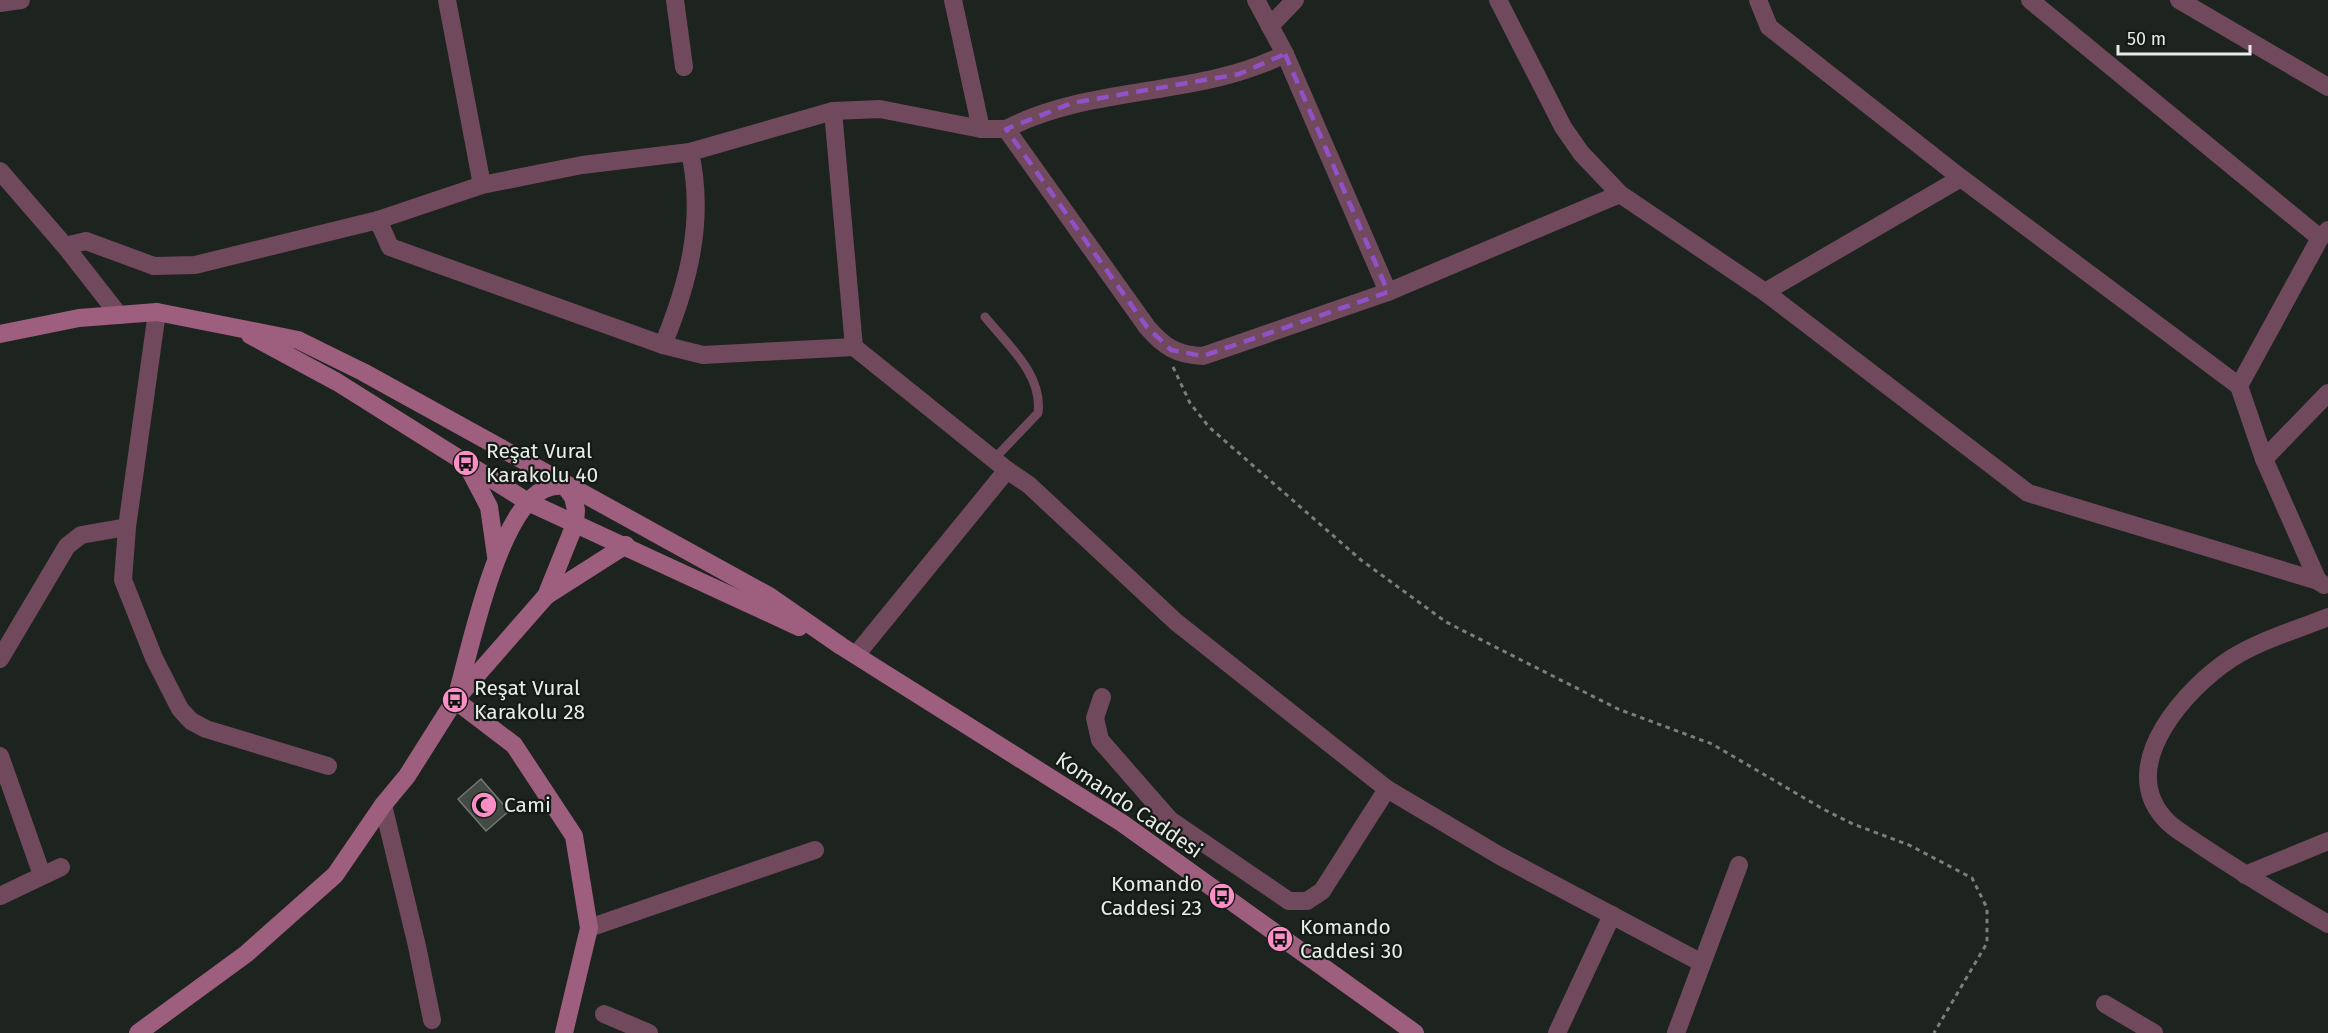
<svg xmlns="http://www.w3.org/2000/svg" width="2328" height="1033" viewBox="0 0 2328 1033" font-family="'Fira Sans',sans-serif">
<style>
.building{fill:#434a44;stroke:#727973;stroke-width:1.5}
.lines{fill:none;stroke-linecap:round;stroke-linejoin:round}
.path{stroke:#7a7f7b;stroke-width:3;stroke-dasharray:4.5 4.5;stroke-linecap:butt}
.lane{stroke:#71495d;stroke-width:9}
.street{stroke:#71495d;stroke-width:18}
.secondary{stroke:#9e5e7e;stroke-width:18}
.marked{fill:none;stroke:#9152c7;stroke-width:4.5;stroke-dasharray:12 8;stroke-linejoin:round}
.labels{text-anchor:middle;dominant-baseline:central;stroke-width:4.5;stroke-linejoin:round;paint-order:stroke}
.poi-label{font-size:21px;fill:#e8ece9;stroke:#141a15;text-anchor:start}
.street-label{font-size:21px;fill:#e8ece9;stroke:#141a15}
</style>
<rect width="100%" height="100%" fill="#1d231e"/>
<path class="building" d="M 481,779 L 509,811 L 486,831 L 458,799 Z"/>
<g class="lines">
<path class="path" d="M 1173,367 L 1190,403 L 1209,427 L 1361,560 L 1446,622 L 1618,709 L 1712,744 L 1823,809 L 1853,824 L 1909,845 L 1972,878 L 1987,908 L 1987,943 L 1934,1033"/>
<path class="lane" d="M 985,317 C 1008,345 1043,375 1038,413 L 994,459"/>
<g class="street">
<path d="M 447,0 L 482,185"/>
<path d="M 675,0 L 684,67"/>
<path d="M 1758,0 L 1769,27 L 1961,178 L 2239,386 L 2264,459 L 2318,581"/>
<path d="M 2030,0 L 2320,238"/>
<path d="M 2179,0 L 2328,87"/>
<path d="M 0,3 L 21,0"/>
<path d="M 1270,26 L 1295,0"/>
<path d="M 833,111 L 854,347 L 1007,470 L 856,655"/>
<path d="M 981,129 L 1006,129 L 1147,327 C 1164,347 1177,355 1203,356 L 1388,292 L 1285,54 L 1256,0"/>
<path d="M 1006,129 C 1094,84 1198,98 1285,54"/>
<path d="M 0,171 L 65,246 L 119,315"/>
<path d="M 1620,194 L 1765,292 L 2028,493 L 2318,581 L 2324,585"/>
<path d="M 378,220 L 390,247 L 663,345 L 703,355 L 854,347"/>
<path d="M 65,246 L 86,241 L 154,266 L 195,265 L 378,220 L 482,185 L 582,165 L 690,152 L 833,111 L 880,109 L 981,129 L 953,0"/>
<path d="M 1388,292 L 1620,194 L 1581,153 L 1563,127 L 1498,0"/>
<path d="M 1765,292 L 1961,178"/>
<path d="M 157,312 L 127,527 L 123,580 L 154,658 L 180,709 L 191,721 L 206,729 L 328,766"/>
<path d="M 663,345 C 689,282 705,220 690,152"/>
<path d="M 2239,386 L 2320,238 L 2328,230"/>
<path d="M 2264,459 L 2328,393"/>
<path d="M 1007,470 L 1029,485 L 1176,622 L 1387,789 L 1322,891 L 1307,901 L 1289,901 L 1170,820 L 1100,740 L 1095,718 L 1102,697"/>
<path d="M 2328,617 C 2296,630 2261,640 2232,658 C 2187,687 2116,764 2164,818 C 2173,829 2189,837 2200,845 C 2242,873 2285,899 2328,924"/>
<path d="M 0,659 L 67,546 L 81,535 L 127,527"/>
<path d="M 0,756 L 42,875"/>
<path d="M 1387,789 L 1500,856 L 1702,963"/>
<path d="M 383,805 L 417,946 L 432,1020"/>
<path d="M 2245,875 L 2328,841"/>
<path d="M 0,896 L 61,867"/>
<path d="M 589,928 L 815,850"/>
<path d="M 2105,1004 L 2154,1033"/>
<path d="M 604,1014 L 649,1033"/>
<path d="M 1557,1033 L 1612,915"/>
<path d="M 1676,1033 L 1739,865"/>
</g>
<g class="secondary">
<path d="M 0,334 L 79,318 L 157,312 L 298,340 L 363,372 L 769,596 L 841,646 L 1122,823 L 1415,1033"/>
<path d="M 250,335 L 337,382 L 528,502 L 799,627"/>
<path d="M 467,465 L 489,507 L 496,556"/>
<path d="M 546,596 L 626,545"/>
<path d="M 457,695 C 471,645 496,523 538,493 C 546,487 554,486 564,485"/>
<path d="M 455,700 L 514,745 L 574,836 L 589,928 L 564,1033"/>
<path d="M 138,1033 L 246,954 L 335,875 L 383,805 L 407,776 L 455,700 L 546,596 L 575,524 L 576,510 L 573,497 L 564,485"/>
</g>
</g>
<path class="marked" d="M 1285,54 L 1388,292 L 1203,356 L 1171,350 L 1147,327 L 1006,129 L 1072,103 L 1239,74 Z"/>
<defs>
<g id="bus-disc" transform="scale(1.35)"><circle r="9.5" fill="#fa8fc6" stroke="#141a15"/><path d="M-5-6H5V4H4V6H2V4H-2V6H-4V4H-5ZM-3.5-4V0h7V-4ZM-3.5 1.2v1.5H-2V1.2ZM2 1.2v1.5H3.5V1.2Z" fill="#111"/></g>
<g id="mosque-disc" transform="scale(1.35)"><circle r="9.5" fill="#fa8fc6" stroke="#141a15"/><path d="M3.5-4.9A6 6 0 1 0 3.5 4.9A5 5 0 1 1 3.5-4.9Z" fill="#111"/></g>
</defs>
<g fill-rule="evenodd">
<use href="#bus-disc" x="466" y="463"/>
<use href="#bus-disc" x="455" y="700"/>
<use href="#mosque-disc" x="484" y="805"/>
<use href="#bus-disc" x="1222" y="896"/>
<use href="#bus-disc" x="1280" y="939"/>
</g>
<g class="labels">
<g class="poi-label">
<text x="486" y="451">Reşat Vural<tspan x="486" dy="24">Karakolu 40</tspan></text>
<text x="474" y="688">Reşat Vural<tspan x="474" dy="24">Karakolu 28</tspan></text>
<text x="504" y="805">Cami</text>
<text x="1202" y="884" text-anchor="end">Komando<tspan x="1202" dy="24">Caddesi 23</tspan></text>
<text x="1300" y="927">Komando<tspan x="1300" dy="24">Caddesi 30</tspan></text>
</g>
<g class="street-label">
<text transform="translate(1129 805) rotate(34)">Komando Caddesi</text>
</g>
</g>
<path d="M2118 45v9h132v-9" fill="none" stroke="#e8ece9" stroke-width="3"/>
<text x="2127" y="45" font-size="18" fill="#e8ece9" stroke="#141a15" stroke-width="4.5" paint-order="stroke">50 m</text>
</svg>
